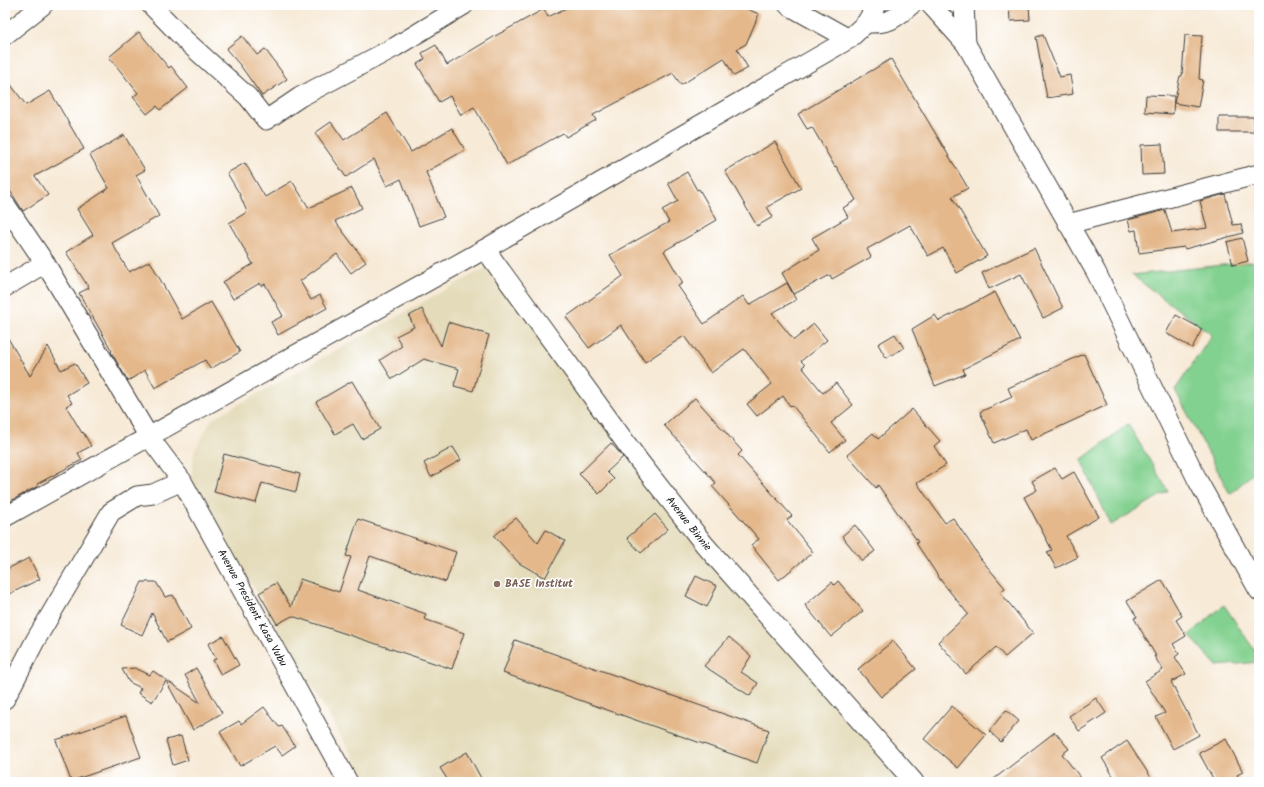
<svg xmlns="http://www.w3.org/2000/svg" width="1264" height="787" viewBox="0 0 1264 787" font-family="Kalam,sans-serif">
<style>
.built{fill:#e4dbba}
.green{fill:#83d190;stroke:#507656}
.building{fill:#e4b88b}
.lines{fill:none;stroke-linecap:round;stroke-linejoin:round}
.minor-casing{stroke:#3d3b38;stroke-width:21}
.minor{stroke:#fff;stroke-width:19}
.education-dot{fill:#8d6e63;stroke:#fff;stroke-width:1.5}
.labels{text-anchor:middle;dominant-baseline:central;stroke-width:3;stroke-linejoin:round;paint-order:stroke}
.street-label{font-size:11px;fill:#1c1c1c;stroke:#fff}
.education-label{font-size:11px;font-weight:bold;fill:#785e54;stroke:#fff;text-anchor:start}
</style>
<rect width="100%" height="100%" fill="#fff"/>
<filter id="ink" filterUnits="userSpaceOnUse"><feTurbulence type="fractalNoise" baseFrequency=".025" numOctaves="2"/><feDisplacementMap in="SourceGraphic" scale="8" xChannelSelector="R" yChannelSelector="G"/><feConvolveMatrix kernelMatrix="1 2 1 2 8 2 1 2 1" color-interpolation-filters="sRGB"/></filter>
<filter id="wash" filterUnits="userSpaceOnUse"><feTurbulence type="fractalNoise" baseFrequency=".012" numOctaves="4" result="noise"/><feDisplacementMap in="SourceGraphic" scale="16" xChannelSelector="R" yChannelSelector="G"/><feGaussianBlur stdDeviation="0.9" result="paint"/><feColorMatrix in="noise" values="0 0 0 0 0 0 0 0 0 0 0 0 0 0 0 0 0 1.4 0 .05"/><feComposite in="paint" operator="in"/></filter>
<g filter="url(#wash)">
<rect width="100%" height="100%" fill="#f7ead7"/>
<path class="built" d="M 494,263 L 822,687 L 914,782 L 368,782 L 191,481 L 194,452 L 212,419 Z"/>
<g class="green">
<path d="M 1259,261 L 1259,468 L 1230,494 L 1175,390 L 1212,335 L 1132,275 Z"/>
<path d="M 1128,424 L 1168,491 L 1111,525 L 1081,460 Z"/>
<path d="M 1224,605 L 1259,657 L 1259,662 L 1217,666 L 1189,635 Z"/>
</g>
<g id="blocks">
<g class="building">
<path d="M 572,5 L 737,5 L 759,14 L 746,44 L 737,49 L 748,68 L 734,76 L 724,58 L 681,85 L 673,73 L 593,115 L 596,120 L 566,137 L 563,133 L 507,165 L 474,107 L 461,115 L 450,96 L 439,102 L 417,64 L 425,59 L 422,53 L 436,45 L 447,65 L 497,35 L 544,9 L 548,17 Z"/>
<path d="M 1009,5 L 1029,5 L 1030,20 L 1010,21 Z"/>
<path d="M 139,32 L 169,68 L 171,66 L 188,88 L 160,110 L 157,106 L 147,114 L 133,97 L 138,93 L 109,57 Z"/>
<path d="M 1043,35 L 1060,77 L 1070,75 L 1073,94 L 1047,98 L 1036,37 Z"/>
<path d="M 1185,35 L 1202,36 L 1199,79 L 1203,80 L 1198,107 L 1174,103 L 1180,76 L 1182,76 Z"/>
<path d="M 242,36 L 257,55 L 265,49 L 287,79 L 262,96 L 240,65 L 226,49 Z"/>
<path d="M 891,59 L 968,188 L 952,197 L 987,256 L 957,273 L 943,248 L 928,256 L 910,225 L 867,249 L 871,257 L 832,279 L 830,275 L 794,294 L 782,273 L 819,250 L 812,238 L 848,217 L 843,208 L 856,200 L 836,166 L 835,167 L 812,127 L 807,129 L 798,114 Z"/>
<path d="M 5,77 L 26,105 L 50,91 L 84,149 L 35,176 L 48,195 L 23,211 L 5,183 Z"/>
<path d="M 1146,95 L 1174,96 L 1173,114 L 1145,112 Z"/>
<path d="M 387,113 L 411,152 L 452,128 L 465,150 L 426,172 L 444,217 L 419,226 L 401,179 L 387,186 L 374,159 L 346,177 L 315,133 L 331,122 L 344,140 Z"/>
<rect x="1219" y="117" width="35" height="15"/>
<path d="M 124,135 L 145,170 L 136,175 L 159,216 L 112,243 L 129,272 L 150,261 L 182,319 L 211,302 L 240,352 L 210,369 L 205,360 L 155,388 L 145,370 L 128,381 L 111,352 L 112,351 L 79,293 L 89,288 L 66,252 L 93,235 L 77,209 L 109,188 L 90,155 Z"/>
<path d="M 775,142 L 801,188 L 767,207 L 773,217 L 757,226 L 725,171 Z"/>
<path d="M 1162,144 L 1164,174 L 1142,175 L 1141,145 Z"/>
<path d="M 245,163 L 265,197 L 292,181 L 309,208 L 352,188 L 362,208 L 335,221 L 366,262 L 351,273 L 337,254 L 300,281 L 311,300 L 320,295 L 327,308 L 278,335 L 271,322 L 283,316 L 265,284 L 261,286 L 260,283 L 233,299 L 223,282 L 253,264 L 229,223 L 247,212 L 239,193 L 227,173 Z"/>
<path d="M 687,172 L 697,190 L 699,189 L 717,220 L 664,251 L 683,283 L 678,286 L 704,324 L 743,296 L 749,305 L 787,283 L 796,300 L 772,313 L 794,340 L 814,324 L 827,340 L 801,361 L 805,365 L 802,367 L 823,393 L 836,383 L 853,405 L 831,423 L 845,440 L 830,452 L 792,405 L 790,406 L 783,396 L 757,416 L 747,404 L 772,384 L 744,349 L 711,373 L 684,336 L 645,362 L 621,325 L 589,348 L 566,317 L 623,276 L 610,255 L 669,222 L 662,210 L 678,201 L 668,183 Z"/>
<path d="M 1225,194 L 1233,225 L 1241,224 L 1243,233 L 1185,249 L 1184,247 L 1139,253 L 1136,230 L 1131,231 L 1128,220 L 1165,210 L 1172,233 L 1207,228 L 1200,201 Z"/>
<path d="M 1242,238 L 1248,261 L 1233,265 L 1227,242 Z"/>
<path d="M 1034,248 L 1063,308 L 1043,318 L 1021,274 L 989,289 L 982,273 Z"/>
<path d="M 995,292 L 1020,340 L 963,369 L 965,374 L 935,386 L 912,329 L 935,315 L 939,321 Z"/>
<path d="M 422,309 L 441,346 L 448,322 L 489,335 L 473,391 L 454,386 L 459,369 L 424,359 L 392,379 L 380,360 L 402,346 L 396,336 L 414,327 L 409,316 Z"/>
<path d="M 1176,315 L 1202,329 L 1192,348 L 1166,333 Z"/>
<path d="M 5,333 L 30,376 L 48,346 L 61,370 L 75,363 L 87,383 L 67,395 L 72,403 L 66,406 L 82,433 L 83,432 L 91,446 L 78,453 L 82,460 L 37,484 L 38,486 L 5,504 Z"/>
<path d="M 895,334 L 904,348 L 886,358 L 878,344 Z"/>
<path d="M 1084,354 L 1107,405 L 1031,440 L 1026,429 L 994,443 L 980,412 L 1012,397 L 1008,388 Z"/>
<path d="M 352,381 L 380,429 L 362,439 L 353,424 L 335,434 L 316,402 Z"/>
<path d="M 695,398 L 742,451 L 738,455 L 792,516 L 787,520 L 813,552 L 779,580 L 751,545 L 759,539 L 712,486 L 716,483 L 664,425 Z"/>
<path d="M 912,409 L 940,441 L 934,446 L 946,465 L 917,483 L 945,523 L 953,518 L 981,559 L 1005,588 L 1000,592 L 1033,633 L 1005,657 L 996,647 L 966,674 L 938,642 L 968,614 L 942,582 L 916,543 L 918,542 L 878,485 L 876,488 L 847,455 L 873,433 L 878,439 Z"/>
<path d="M 611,443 L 623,457 L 607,472 L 614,479 L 599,494 L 579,474 Z"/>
<path d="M 453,447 L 461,460 L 431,477 L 424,463 Z"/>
<path d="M 224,454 L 300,474 L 296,492 L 262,483 L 256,503 L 214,492 Z"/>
<path d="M 1055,468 L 1062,479 L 1074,472 L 1099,517 L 1066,536 L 1078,557 L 1056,568 L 1047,552 L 1052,550 L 1024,497 L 1037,490 L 1032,481 Z"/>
<path d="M 655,514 L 668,529 L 641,553 L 627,538 Z"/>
<path d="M 516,518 L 538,543 L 546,530 L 565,541 L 545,578 L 519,563 L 494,536 Z"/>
<path d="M 358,519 L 456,552 L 446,582 L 370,556 L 358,590 L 426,614 L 424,619 L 464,633 L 452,669 L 292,616 L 277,624 L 259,593 L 276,583 L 291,607 L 300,579 L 339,592 L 351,557 L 346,556 Z"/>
<path d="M 855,525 L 875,551 L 862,561 L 842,536 Z"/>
<path d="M 29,558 L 40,579 L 5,596 L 5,570 Z"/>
<path d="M 696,576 L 717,586 L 707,607 L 686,596 Z"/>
<path d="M 1162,580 L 1171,594 L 1170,595 L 1182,616 L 1176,620 L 1186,636 L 1173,644 L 1179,654 L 1175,657 L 1186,674 L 1171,682 L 1199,735 L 1173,749 L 1156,717 L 1165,713 L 1145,681 L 1163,670 L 1154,656 L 1156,656 L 1134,618 L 1137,617 L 1127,601 Z"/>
<path d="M 838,581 L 863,611 L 831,637 L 805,605 L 832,582 L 834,585 Z"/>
<path d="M 142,582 L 156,582 L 165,597 L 173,595 L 191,629 L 167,642 L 152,613 L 142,635 L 121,625 Z"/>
<path d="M 223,636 L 239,665 L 221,675 L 213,660 L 216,659 L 208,644 Z"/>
<path d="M 729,637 L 751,656 L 741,672 L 758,683 L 750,696 L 704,666 Z"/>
<path d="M 515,640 L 769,730 L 757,763 L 503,673 Z"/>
<path d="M 893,641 L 916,669 L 881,697 L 858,669 Z"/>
<path d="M 135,668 L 150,675 L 153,671 L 200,703 L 185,675 L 196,668 L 222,713 L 193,730 L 166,681 L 152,702 L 138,693 L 141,688 L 129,682 L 122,669 Z"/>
<path d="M 1096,698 L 1106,713 L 1079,731 L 1069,716 Z"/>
<path d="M 952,706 L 986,735 L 958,768 L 924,739 Z"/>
<path d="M 264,707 L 279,727 L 282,726 L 295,746 L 282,755 L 275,746 L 240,766 L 220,732 L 239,721 L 241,724 Z"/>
<path d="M 1006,710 L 1019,721 L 1001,742 L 989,731 Z"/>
<path d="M 126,716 L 141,757 L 71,781 L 56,740 Z"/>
<path d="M 1055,732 L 1069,749 L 1062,754 L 1084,782 L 990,782 Z"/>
<path d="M 181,736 L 188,760 L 173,765 L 166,740 Z"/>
<path d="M 1226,739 L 1243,772 L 1237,775 L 1241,782 L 1215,782 L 1199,753 Z"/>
<path d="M 1127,741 L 1154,782 L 1117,782 L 1102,758 Z"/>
<path d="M 467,752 L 483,782 L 449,782 L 440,768 Z"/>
</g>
</g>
</g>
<g filter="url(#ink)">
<use href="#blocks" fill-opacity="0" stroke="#3d3b38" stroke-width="1"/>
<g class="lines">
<g class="minor-casing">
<g id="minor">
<path d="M 151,5 L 186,41 L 248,97 L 266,120 L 300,97 L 395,47 L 464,5"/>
<path d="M 788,5 L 849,39"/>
<path d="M 931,5 L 966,44 L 1096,272 L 1198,481 L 1259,591"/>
<path d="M 964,5 L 966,44"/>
<path d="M 866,23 C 890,24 894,19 911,5"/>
<path d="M 5,35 L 43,5"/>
<path id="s1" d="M 5,204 L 45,263 L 149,437 L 182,481 L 348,782"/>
<path d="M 1068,224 L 1259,174"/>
<path id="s2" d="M 485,249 L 639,461 L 704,544 L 914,782"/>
<path d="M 5,287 L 45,263"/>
<path d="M 5,517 L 485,249 L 849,39 L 866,23 L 877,5"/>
<path d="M 5,699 L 35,641 L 111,512 L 137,496 L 153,494 L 182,481"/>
</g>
</g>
<use href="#minor" class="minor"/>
</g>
</g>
<circle class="education-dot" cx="497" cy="584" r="4"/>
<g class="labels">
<g class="street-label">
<text stroke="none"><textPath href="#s2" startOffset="342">Avenue Binnie</textPath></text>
<text stroke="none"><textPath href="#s1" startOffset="474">Avenue President Kasa Vubu</textPath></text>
</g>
<g class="education-label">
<text x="505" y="584">BASE Institut</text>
</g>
</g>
<rect width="1264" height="787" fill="none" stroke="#fff" stroke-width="20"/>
</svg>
